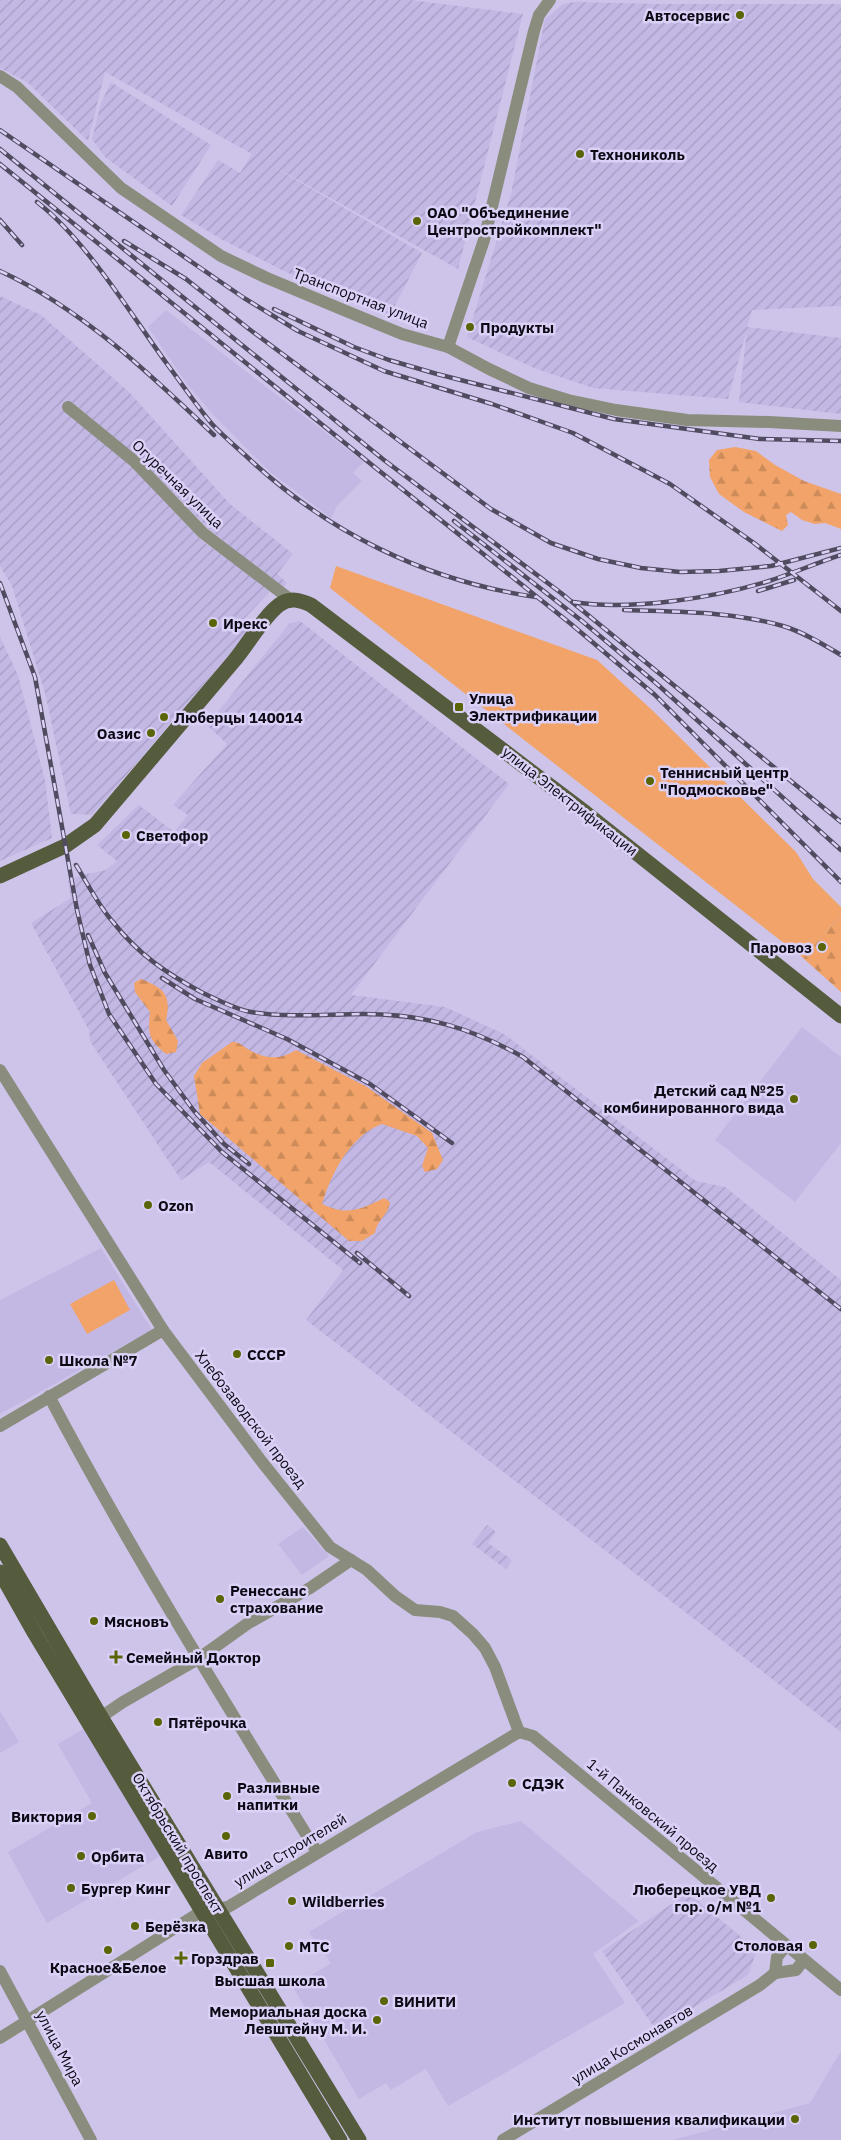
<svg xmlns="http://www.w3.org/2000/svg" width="841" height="2140" viewBox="0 0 841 2140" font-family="'IBM Plex Sans',sans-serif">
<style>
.built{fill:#c3b7e4}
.industrial{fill:url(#industrial-furrows)}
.forest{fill:url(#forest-firs)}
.garden{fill:#f1a369}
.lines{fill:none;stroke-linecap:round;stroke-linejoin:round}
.minor{stroke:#8a8d7d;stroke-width:12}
.major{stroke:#555b3d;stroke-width:15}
.rail-casing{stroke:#514b60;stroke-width:4.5}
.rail{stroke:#dbd1f7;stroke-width:2.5;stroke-dasharray:8;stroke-linecap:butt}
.poi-dot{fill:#5a6508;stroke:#dbd1f7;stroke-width:2}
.labels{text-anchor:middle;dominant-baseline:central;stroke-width:5;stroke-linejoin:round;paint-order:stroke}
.poi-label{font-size:15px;font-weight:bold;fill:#0d0915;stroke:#dbd1f7;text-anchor:start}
.street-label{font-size:15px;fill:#0d0915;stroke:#dbd1f7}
</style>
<defs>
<pattern id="industrial-furrows" width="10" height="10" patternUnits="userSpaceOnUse" patternTransform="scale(1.25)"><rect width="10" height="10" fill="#c3b7e4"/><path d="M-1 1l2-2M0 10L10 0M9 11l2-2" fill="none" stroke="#a69cc3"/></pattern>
<pattern id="forest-firs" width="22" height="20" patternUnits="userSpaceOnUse" patternTransform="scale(1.25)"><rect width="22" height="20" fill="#f1a369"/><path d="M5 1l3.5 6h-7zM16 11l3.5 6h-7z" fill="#cd8b5a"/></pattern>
</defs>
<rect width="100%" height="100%" fill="#cec4ea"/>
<g class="built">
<path d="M 166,310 L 364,462 L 353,473 L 362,481 L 337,506 L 331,518 L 270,472 L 216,418 L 187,384 L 148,327 Z"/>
<path d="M 802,1027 L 841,1057 L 841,1143 L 795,1202 L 715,1140 Z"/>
<path d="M 101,1248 L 152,1330 L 0,1414 L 0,1300 Z"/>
<path d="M 303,1527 L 329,1556 L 302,1575 L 278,1544 Z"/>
<path d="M 0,1711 L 19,1742 L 0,1753 Z"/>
<path d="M 85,1728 L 160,1856 L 47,1923 L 8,1852 L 92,1803 L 58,1744 Z"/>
<path d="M 521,1821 L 639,1921 L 593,1954 L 625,2003 L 448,2106 L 426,2069 L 391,2090 L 386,2083 L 359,2099 L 293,1987 L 331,1963 L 309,1932 L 477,1832 Z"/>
<path d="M 841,2051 L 841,2140 L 673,2140 L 810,2103 Z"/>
</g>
<g class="industrial">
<path d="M 0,0 L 410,0 L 523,14 L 458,269 L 262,160 L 422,253 L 391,313 L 378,313 L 284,271 L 221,239 L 181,215 L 218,160 L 240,173 L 252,154 L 105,72 L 88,141 L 27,82 L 0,68 Z"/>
<path d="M 576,2 L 661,4 L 841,4 L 841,306 L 752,310 L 747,327 L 841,338 L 841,414 L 739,402 L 747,329 L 728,399 L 593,388 L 534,368 L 467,337 L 511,194 L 545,19 L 563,4 Z"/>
<path d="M 111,82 L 211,145 L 172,206 L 105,157 L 92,139 L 101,103 Z"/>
<path d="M 0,296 L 41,315 L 129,392 L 230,504 L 293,554 L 277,574 L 287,583 L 283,588 L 210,530 L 138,457 L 72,402 L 65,412 L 127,461 L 201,540 L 271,590 L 241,622 L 250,630 L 92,815 L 71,814 L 45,693 L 12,586 L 0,566 Z"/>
<path d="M 300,621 L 509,784 L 351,995 L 445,1007 L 504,1034 L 696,1181 L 725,1187 L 841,1280 L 841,1732 L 306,1320 L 343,1270 L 209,1162 L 181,1180 L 90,1041 L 89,1030 L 31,923 L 71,898 L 68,881 L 82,875 L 106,870 L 117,861 L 97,845 L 139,805 L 174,832 L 188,815 L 173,805 L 227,744 L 207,725 L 290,623 Z"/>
<path d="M 0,637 L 18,675 L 45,780 L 52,838 L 0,861 Z"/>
<path d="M 487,1525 L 496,1532 L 488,1543 L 512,1560 L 506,1569 L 472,1544 Z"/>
<path d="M 688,1893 L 757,1950 L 748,1975 L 656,2030 L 602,1951 Z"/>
</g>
<g class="forest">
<path d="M 735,447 L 756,451 L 775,465 L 804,481 L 841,494 L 841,529 L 825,523 L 815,524 L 802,520 L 791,512 L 786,515 L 788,525 L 782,531 L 744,512 L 719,494 L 710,477 L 709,460 L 717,450 Z"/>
<path d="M 841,915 L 841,992 L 803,958 Z"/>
<path d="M 141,979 C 163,988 172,994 166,1020 L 178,1041 L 176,1052 L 166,1054 C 148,1039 148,1034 150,1012 L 135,992 L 134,983 Z"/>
<path d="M 232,1042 C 239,1042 240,1044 246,1048 C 263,1059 279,1061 296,1050 L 367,1087 L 432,1133 L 443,1160 L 437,1169 L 425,1172 L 422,1166 L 428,1148 L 417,1136 L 382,1124 C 350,1136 332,1172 322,1204 C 347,1216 360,1210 384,1198 L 390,1202 C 388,1216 378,1218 375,1233 L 362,1241 L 349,1241 L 200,1114 L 194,1076 L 202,1063 Z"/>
</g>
<g class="garden">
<path d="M 336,566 L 597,660 L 652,710 L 796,852 L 813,879 L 841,907 L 841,915 L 803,958 L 330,588 Z"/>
<path d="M 114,1280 L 130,1310 L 87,1334 L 70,1304 Z"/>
</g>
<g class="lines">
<g class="minor">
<path d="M 0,76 L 17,87 L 121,188 L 221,256 L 267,278 L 346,311 L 402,334 L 448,347 L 484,240 L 534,31 L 539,15 L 550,0"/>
<path d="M 448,347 L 489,369 L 529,388 L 568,400 L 616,410 L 687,420 L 769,422 L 841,426"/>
<path d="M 68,407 L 134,461 L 203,533 L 291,600"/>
<path d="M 0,1070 L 163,1330 L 262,1462 L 330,1547 L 367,1570 L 395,1596 L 415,1610 L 440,1612 L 453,1616 L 473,1634 L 485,1648 L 495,1667 L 519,1732"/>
<path d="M 49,1396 C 131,1552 225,1702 317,1852"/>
<path d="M 0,1426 L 163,1330"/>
<path d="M 101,1717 L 123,1702 L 198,1659 L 247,1624 L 310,1588 L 351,1560"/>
<path d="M 519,1732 L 533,1736 L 841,1990"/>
<path d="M 0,1971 L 91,2140"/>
<path d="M 775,1973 L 796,1970 L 803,1961"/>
<path d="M 775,1973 L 777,1957 L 786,1946"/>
<path d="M 0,2038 L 202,1911 L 228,1907 L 519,1732"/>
<path d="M 503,2140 L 760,1985 L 775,1973"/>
</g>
<g class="major">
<path d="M 0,876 L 65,846 L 95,825 C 141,770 187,716 233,662 C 247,646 263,617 279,605 C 290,597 300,600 311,605 L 586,813 L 841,1016"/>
<path d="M 0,1545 L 101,1717 L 359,2140"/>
<path d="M 0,1572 L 35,1634 L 340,2140"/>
</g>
<g class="rail-casing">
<g id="rail">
<path d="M 0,130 L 244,298 L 298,331 L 384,371 L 492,404 L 573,433 L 670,484 L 754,543 L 841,611"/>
<path d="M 0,149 L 384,460 L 561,593 L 841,822"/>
<path d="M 0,164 L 377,469 L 571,624 L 655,695 L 841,882"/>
<path d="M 37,202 C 86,240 130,313 167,364 C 182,384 196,405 212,424 C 222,435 234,445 245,455 C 326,532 426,581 536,597"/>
<path d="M 0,220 L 22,245"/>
<path d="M 124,241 L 186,279 L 249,329 L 491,509 L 551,543 L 598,559 L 641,568 L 680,572 L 719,571 L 771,566 L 841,548"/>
<path d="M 0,271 C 82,309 149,373 214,435"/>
<path d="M 274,309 L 354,347 L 389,360 L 437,374 L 614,419 L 760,439 L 841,441"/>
<path d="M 454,521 L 582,621 L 657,684 L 841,850"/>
<path d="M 0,583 L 35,677 L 77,910 L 90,965 L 109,1014 L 156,1084 L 222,1152 L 360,1263"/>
<path d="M 758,591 L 794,580"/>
<path d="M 573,602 C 630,611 714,598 769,581 C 793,573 817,563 841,555"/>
<path d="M 624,610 C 677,612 731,611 783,626 C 803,632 823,644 841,655"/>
<path d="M 76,865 C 88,884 98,905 113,922 C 138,954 166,973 201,992 C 216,999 234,1009 251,1012 C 288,1018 327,1014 364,1014 C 425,1014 471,1028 523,1057 L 841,1309"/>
<path d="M 88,935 L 105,973 L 164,1070 L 194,1111 L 224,1144 L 249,1164"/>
<path d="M 162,978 L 195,999 L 287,1039 L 370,1084 L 452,1143"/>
<path d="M 357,1253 L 409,1296"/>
</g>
</g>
<use href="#rail" class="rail"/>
</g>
<g class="poi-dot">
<circle cx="740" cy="15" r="5"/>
<circle cx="580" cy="154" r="5"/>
<circle cx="417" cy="221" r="5"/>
<circle cx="470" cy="327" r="5"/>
<circle cx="213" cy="623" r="5"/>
<rect x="454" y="702" width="10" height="10" rx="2.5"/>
<circle cx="164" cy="717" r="5"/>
<circle cx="151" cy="733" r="5"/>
<circle cx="650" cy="781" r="5"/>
<circle cx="126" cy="835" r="5"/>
<circle cx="822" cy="947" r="5"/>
<circle cx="794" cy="1099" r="5"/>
<circle cx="148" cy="1205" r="5"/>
<circle cx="237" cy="1354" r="5"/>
<circle cx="49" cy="1360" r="5"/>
<circle cx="220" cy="1599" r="5"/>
<circle cx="94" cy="1621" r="5"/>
<path d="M113.5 1649.5h5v5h5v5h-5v5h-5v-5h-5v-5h5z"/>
<circle cx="158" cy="1722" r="5"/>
<circle cx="512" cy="1783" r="5"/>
<circle cx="227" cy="1796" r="5"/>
<circle cx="92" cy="1816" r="5"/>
<circle cx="226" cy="1836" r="5"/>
<circle cx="81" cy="1856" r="5"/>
<circle cx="71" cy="1888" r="5"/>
<circle cx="771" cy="1898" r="5"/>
<circle cx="292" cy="1901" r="5"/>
<circle cx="135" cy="1926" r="5"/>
<circle cx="813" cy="1945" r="5"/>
<circle cx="289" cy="1946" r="5"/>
<circle cx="108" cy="1950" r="5"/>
<path d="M178.5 1950.5h5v5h5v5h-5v5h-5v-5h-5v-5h5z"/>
<rect x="265" y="1958" width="10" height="10" rx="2.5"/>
<circle cx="384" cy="2001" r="5"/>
<circle cx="377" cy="2020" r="5"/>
<circle cx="795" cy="2119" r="5"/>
</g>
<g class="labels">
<g class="poi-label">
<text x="730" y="15" text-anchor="end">Автосервис</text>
<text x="590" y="154">Технониколь</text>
<text x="427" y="212">ОАО "Объединение<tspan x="427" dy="17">Центростройкомплект"</tspan></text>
<text x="480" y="327">Продукты</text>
<text x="223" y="623">Ирекс</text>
<text x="469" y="698">Улица<tspan x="469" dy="17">Электрификации</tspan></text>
<text x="174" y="717">Люберцы 140014</text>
<text x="141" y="733" text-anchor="end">Оазис</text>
<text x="660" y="772">Теннисный центр<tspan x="660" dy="17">"Подмосковье"</tspan></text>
<text x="136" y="835">Светофор</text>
<text x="812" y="947" text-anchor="end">Паровоз</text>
<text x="784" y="1090" text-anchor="end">Детский сад №25<tspan x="784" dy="17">комбинированного вида</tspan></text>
<text x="158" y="1205">Ozon</text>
<text x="247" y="1354">СССР</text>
<text x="59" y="1360">Школа №7</text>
<text x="230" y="1590">Ренессанс<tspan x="230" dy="17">страхование</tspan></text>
<text x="104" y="1621">Мясновъ</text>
<text x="126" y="1657">Семейный Доктор</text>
<text x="168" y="1722">Пятёрочка</text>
<text x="522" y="1783">СДЭК</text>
<text x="237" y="1787">Разливные<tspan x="237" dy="17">напитки</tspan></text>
<text x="82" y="1816" text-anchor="end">Виктория</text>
<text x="226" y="1853" text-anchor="middle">Авито</text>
<text x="91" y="1856">Орбита</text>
<text x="81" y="1888">Бургер Кинг</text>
<text x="761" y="1889" text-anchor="end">Люберецкое УВД<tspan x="761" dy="17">гор. о/м №1</tspan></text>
<text x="302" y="1901">Wildberries</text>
<text x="145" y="1926">Берёзка</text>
<text x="803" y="1945" text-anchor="end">Столовая</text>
<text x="299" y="1946">МТС</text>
<text x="191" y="1958">Горздрав</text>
<text x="108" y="1967" text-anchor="middle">Красное&amp;Белое</text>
<text x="270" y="1980" text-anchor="middle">Высшая школа</text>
<text x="394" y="2001">ВИНИТИ</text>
<text x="367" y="2011" text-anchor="end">Мемориальная доска<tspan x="367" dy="17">Левштейну М. И.</tspan></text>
<text x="785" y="2119" text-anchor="end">Институт повышения квалификации</text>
</g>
<g class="street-label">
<text transform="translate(361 298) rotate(21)">Транспортная улица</text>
<text transform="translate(178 484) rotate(44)">Огуречная улица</text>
<text transform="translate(570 801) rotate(38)">улица Электрификации</text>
<text transform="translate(251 1419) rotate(52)">Хлебозаводской проезд</text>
<text transform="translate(653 1815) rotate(40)">1-й Панковский проезд</text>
<text transform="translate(178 1843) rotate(59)">Октябрьский проспект</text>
<text transform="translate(290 1850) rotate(-31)">улица Строителей</text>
<text transform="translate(632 2044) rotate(-31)">улица Космонавтов</text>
<text transform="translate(60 2048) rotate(62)">улица Мира</text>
</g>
</g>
</svg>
